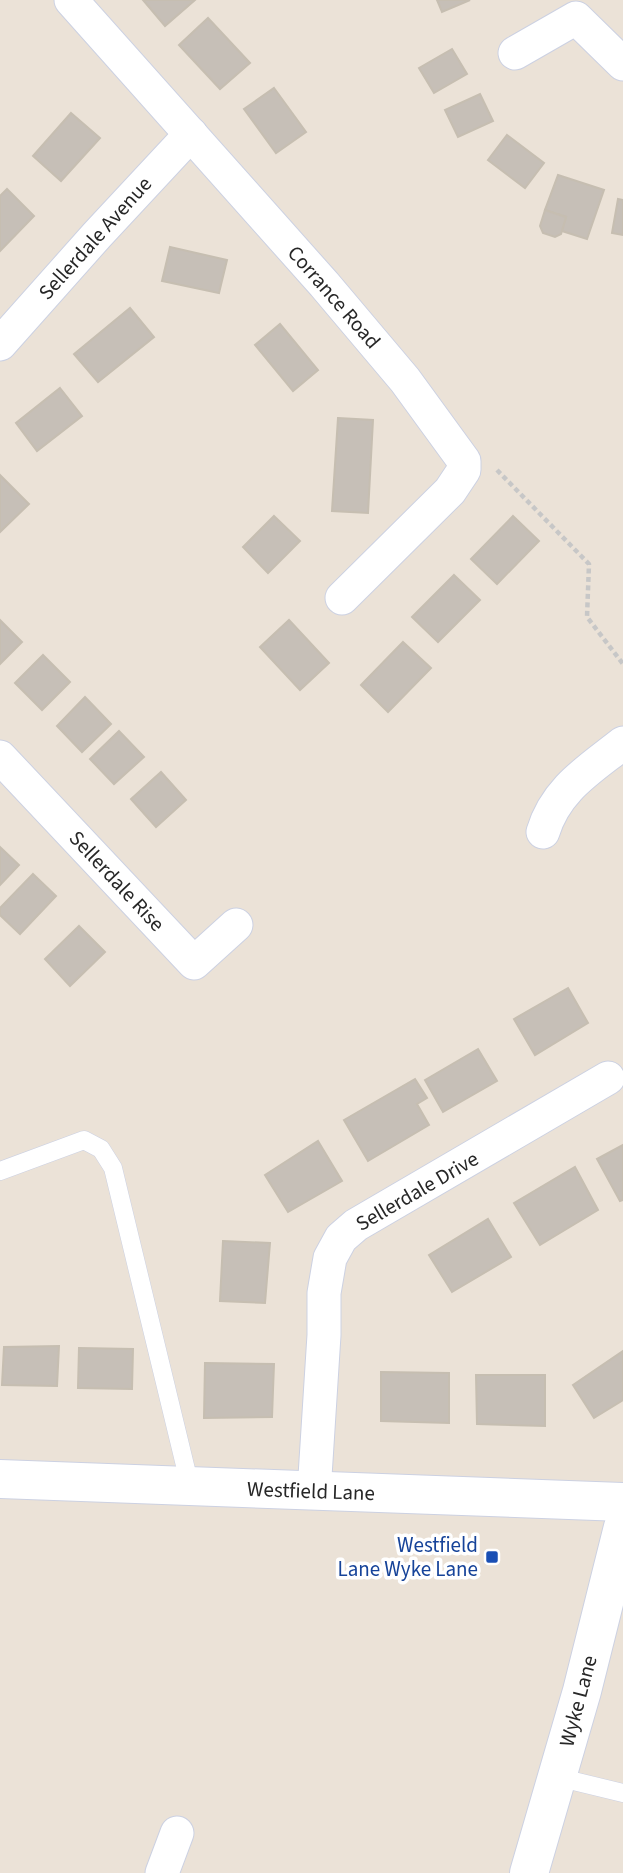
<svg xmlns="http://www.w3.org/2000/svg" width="623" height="1873" viewBox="0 0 623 1873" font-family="'Source Sans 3',sans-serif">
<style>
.building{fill:#c6bfb7;stroke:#c6beb1;stroke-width:2}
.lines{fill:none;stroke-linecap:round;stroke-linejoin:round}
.lane-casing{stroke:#ccd1e2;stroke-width:19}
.street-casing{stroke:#ccd1e2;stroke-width:35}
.secondary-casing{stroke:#ccd1e2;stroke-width:40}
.path{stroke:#c7c7c7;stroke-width:4.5;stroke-dasharray:5 3.5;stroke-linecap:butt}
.lane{stroke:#fff;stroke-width:18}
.street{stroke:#fff;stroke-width:33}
.secondary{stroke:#fff;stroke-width:38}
.transit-dot{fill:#1a4fb4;stroke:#fff;stroke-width:2.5}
.labels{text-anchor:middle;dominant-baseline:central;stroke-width:7;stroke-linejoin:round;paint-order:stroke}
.street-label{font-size:21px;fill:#272727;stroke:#fff}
.transit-label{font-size:21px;fill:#164399;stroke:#fff;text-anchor:end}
</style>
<rect width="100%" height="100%" fill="#ebe2d7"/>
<g class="building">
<path d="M 143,0 L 195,0 L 165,26 Z"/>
<path d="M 437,0 L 470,0 L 442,12 Z"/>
<path d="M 208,18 L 250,63 L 220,89 L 179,45 Z"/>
<path d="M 452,49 L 467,74 L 434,93 L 419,68 Z"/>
<path d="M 274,88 L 306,132 L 276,153 L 244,109 Z"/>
<path d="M 480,94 L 493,121 L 458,137 L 445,110 Z"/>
<path d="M 71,113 L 100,138 L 61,181 L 33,156 Z"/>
<path d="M 507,135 L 544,163 L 525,188 L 488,160 Z"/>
<path d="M 558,175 L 604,190 L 587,239 L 562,231 L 566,217 L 545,210 Z"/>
<path d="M 7,189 L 34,216 L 0,251 L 0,196 Z"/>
<path d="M 618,199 L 623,200 L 623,235 L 612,233 Z"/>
<path d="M 545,210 L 566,217 L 561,234 L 555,237 L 543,233 L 540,226 Z"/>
<path d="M 170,247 L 227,260 L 219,293 L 162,281 Z"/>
<path d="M 130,308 L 154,337 L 98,382 L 74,354 Z"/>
<path d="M 280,324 L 318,370 L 293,391 L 255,345 Z"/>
<path d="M 60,388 L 82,416 L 37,451 L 16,423 Z"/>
<path d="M 338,418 L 373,420 L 368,513 L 332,511 Z"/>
<path d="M 0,475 L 29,504 L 0,532 Z"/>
<path d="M 274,516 L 300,541 L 268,573 L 243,547 Z"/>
<path d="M 513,516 L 539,541 L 497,584 L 471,559 Z"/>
<path d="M 454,575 L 480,600 L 438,642 L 412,617 Z"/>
<path d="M 0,620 L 22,642 L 0,664 Z"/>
<path d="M 289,620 L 329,663 L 300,690 L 260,647 Z"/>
<path d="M 403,642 L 431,668 L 388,712 L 361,685 Z"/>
<path d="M 43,655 L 70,682 L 42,710 L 15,683 Z"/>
<path d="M 85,697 L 111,724 L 82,752 L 57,726 Z"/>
<path d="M 119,731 L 144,757 L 114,784 L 90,759 Z"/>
<path d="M 161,772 L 186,800 L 156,827 L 131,799 Z"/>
<path d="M 0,847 L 19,865 L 0,885 Z"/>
<path d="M 33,874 L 56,896 L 20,934 L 0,915 L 0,908 Z"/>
<path d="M 79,926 L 105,952 L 70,986 L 45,959 Z"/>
<path d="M 568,988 L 588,1023 L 535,1055 L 514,1019 Z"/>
<path d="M 478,1049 L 497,1081 L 443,1112 L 425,1080 Z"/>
<path d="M 415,1079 L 427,1098 L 417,1104 L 429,1125 L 368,1161 L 344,1120 Z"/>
<path d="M 318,1141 L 342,1181 L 288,1212 L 265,1175 Z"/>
<path d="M 623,1145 L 623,1200 L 620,1201 L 597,1159 Z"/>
<path d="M 575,1167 L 598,1210 L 540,1245 L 514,1203 Z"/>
<path d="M 488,1219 L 511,1257 L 452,1292 L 429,1255 Z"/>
<path d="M 223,1241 L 270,1243 L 265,1303 L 220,1301 Z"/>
<path d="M 59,1346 L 57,1386 L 2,1385 L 4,1347 Z"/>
<path d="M 79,1348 L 133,1349 L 132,1389 L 78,1388 Z"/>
<path d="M 623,1351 L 623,1400 L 594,1418 L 573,1385 Z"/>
<path d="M 205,1363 L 274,1364 L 272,1417 L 204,1418 Z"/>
<path d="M 381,1372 L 449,1373 L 449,1423 L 381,1421 Z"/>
<path d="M 476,1375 L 545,1375 L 545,1426 L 477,1424 Z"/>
</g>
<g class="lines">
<g class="lane-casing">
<g id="lane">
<path d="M 0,1171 L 84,1140 L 101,1149 L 113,1168 L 190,1486"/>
<path d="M 557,1777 L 623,1793"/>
</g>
</g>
<g class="street-casing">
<g id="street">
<path d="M 71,0 L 324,284 L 405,380 L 464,461 L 464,470 L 450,491 L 342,598"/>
<path d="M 515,53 L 576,18 L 623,64"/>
<path d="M 0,344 L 97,235 L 191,134"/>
<path d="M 0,757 L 194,963 L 236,925"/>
<path d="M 543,832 C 556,789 589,770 623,743"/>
<path d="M 314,1492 L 324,1335 L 324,1293 L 330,1258 L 341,1238 L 356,1225 L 608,1078"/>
<path d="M 162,1873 L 177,1833"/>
</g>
</g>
<g class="secondary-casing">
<g id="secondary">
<path d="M 0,1479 L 623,1502"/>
<path d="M 529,1873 L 582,1691 L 623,1527"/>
</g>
</g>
<path class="path" d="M 497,470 L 589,564 L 587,617 L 623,664"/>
<use href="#lane" class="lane"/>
<use href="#street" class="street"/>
<use href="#secondary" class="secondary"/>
</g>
<rect class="transit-dot" x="485" y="1550" width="14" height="14" rx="3.5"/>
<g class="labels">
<g class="street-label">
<text transform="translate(95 238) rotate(-48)">Sellerdale Avenue</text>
<text transform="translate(334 297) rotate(49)">Corrance Road</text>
<text transform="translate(117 881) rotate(47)">Sellerdale Rise</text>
<text transform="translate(417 1191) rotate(-30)">Sellerdale Drive</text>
<text transform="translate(311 1491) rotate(2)">Westfield Lane</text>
<text transform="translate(578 1701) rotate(-75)">Wyke Lane</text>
</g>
<g class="transit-label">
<text x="478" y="1545">Westfield<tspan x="478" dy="24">Lane Wyke Lane</tspan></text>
</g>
</g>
</svg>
